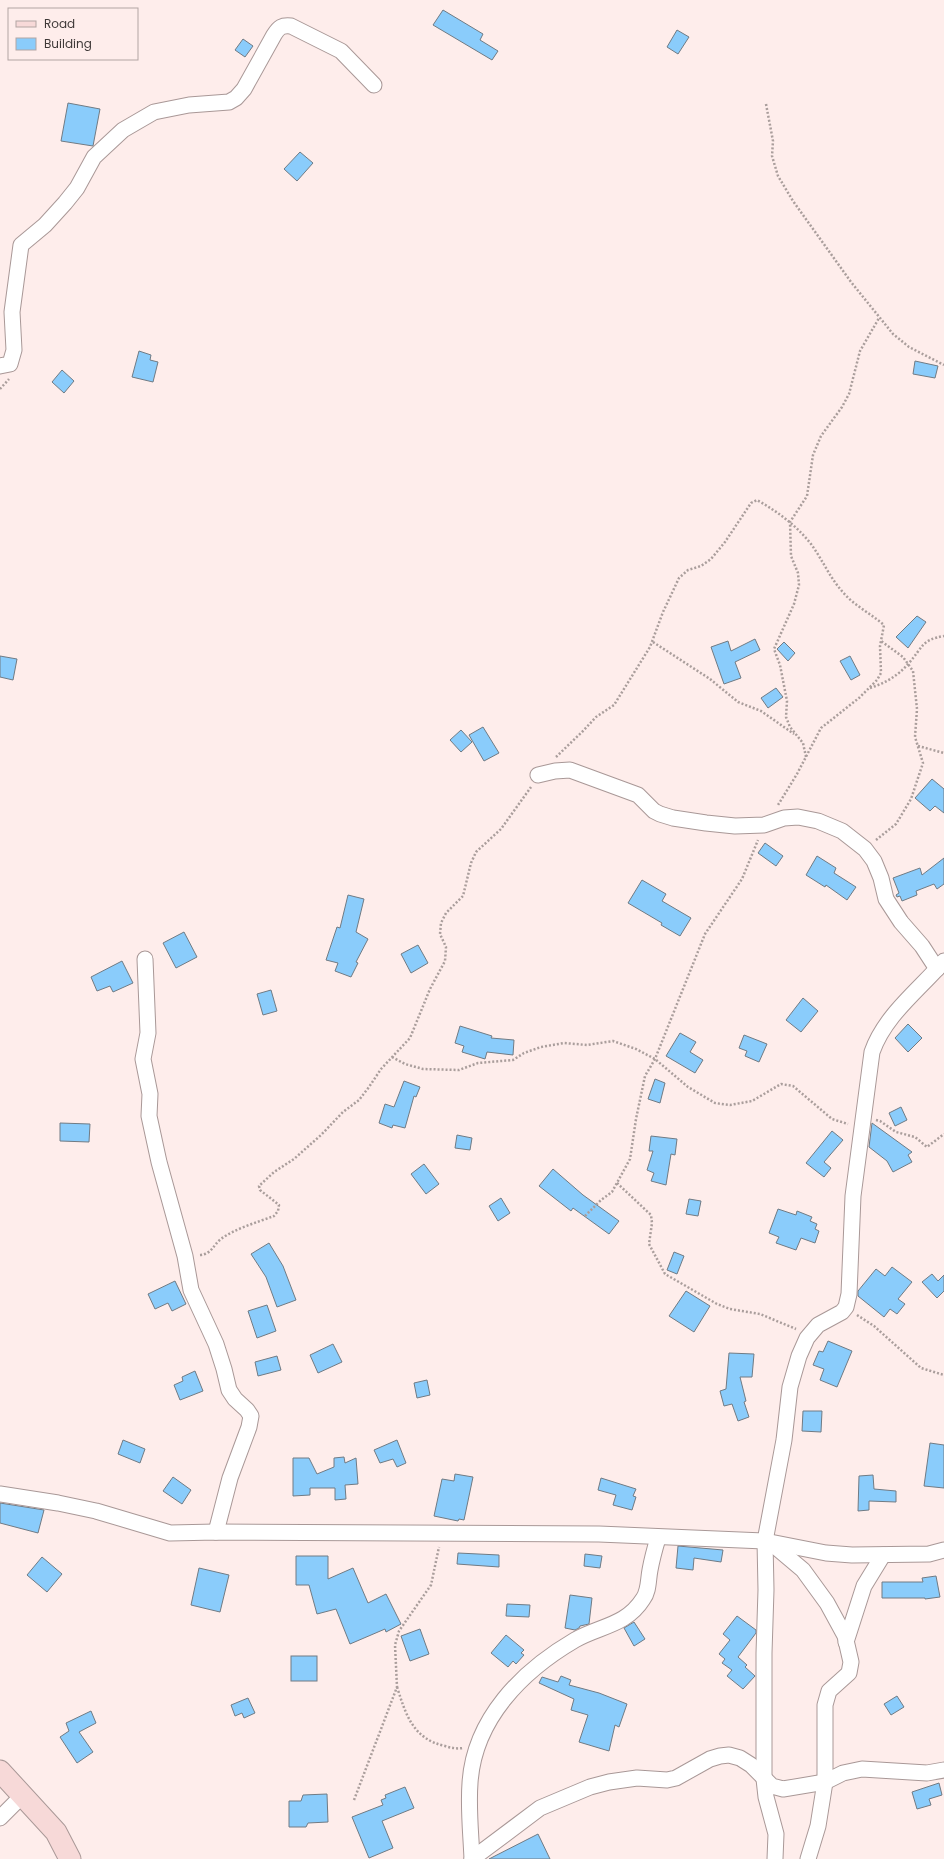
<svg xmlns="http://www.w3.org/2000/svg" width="944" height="1859" viewBox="0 0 944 1859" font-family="Poppins,sans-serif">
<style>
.building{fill:#8accfb;stroke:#707b84}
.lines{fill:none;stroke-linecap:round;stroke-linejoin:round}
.minor-casing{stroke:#a99897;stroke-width:17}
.secondary-casing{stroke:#a99897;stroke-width:23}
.path{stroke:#aa9e9c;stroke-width:2.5;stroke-dasharray:2 2;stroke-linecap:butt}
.minor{stroke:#fff;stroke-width:15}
.secondary{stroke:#f7d9d8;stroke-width:21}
</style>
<rect width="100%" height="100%" fill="#feedeb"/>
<g class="building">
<path d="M 443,10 L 483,34 L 480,40 L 498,51 L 492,60 L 433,25 Z"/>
<path d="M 677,30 L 689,37 L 678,54 L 667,47 Z"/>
<path d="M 243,39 L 253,46 L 245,57 L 235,50 Z"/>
<path d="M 68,103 L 100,109 L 93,146 L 61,141 Z"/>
<path d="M 300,152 L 313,163 L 297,181 L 284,169 Z"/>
<path d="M 139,351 L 151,355 L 150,360 L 158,362 L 153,382 L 132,377 Z"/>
<path d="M 915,361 L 938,366 L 935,378 L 913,374 Z"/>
<path d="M 62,370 L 74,381 L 64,393 L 52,382 Z"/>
<path d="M 917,616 L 926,622 L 908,648 L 896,637 Z"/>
<path d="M 755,639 L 760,650 L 735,662 L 741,678 L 724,684 L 711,647 L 728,641 L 731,651 Z"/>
<path d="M 784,642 L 795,653 L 788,661 L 777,649 Z"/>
<path d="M 0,656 L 17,659 L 13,680 L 0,677 Z"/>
<path d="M 850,656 L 860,675 L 851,680 L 840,661 Z"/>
<path d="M 776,688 L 783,697 L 768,708 L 761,698 Z"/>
<path d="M 483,727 L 499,753 L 484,761 L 469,735 Z"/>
<path d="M 461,730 L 472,742 L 461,752 L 450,740 Z"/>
<path d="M 932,779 L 944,789 L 944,813 L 935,806 L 930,811 L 915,798 Z"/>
<path d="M 765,843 L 783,856 L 776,866 L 758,853 Z"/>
<path d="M 817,856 L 836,868 L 834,873 L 856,887 L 847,900 L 826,885 L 825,887 L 806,875 Z"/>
<path d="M 944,858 L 944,884 L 937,889 L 934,884 L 916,891 L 917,895 L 902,901 L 900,896 L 897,897 L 896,895 L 899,893 L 893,878 L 920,868 L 922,875 Z"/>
<path d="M 642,880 L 666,894 L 662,901 L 691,918 L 680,936 L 661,925 L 662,923 L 628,903 Z"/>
<path d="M 348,895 L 364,899 L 356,932 L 368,939 L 356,962 L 358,963 L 351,977 L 335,971 L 338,963 L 326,960 L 337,927 L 340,928 Z"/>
<path d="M 184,932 L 197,957 L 176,968 L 163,943 Z"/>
<path d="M 418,945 L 428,963 L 411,973 L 401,954 Z"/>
<path d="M 122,961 L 133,983 L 113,992 L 110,986 L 97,991 L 91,977 Z"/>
<path d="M 271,990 L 277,1011 L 263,1015 L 257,994 Z"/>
<path d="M 803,998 L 818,1011 L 801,1032 L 786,1020 Z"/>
<path d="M 908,1024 L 922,1038 L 908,1052 L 895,1038 Z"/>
<path d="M 460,1026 L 492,1036 L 491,1038 L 514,1040 L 513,1055 L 487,1052 L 485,1059 L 462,1052 L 464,1046 L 455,1043 Z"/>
<path d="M 680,1033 L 696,1042 L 690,1052 L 703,1060 L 695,1073 L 666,1056 Z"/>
<path d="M 744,1035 L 767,1044 L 759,1062 L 745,1056 L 747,1051 L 739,1048 Z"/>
<path d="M 655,1079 L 665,1083 L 660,1103 L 648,1099 Z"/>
<path d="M 404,1081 L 420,1087 L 416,1097 L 414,1096 L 405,1128 L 393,1125 L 392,1128 L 379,1123 L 385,1104 L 394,1107 Z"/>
<path d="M 901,1107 L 907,1120 L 895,1126 L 889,1113 Z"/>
<path d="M 60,1123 L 90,1124 L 89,1142 L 60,1141 Z"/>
<path d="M 872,1123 L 912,1152 L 908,1155 L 912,1162 L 893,1172 L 887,1161 L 869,1147 Z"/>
<path d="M 832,1131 L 843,1140 L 824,1162 L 831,1168 L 824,1177 L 806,1163 Z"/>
<path d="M 457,1135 L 472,1138 L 470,1150 L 455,1148 Z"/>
<path d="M 651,1136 L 677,1139 L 675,1155 L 671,1154 L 666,1185 L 651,1181 L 654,1173 L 647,1170 L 653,1151 L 649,1151 Z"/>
<path d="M 424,1164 L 439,1184 L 426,1194 L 411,1174 Z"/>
<path d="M 553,1169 L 583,1195 L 619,1221 L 609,1234 L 573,1208 L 571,1211 L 539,1186 Z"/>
<path d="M 501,1198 L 510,1213 L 498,1221 L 489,1206 Z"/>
<path d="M 689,1199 L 701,1201 L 698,1216 L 686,1214 Z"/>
<path d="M 778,1209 L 796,1215 L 797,1211 L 812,1217 L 810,1221 L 817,1224 L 815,1229 L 819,1231 L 815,1243 L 801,1238 L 796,1250 L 776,1243 L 779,1237 L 769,1233 Z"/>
<path d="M 269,1243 L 283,1266 L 296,1300 L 277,1307 L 266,1277 L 251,1254 Z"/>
<path d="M 674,1252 L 684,1256 L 677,1274 L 667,1270 Z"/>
<path d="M 892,1267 L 912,1282 L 898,1299 L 905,1304 L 897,1314 L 890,1309 L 884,1317 L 858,1296 L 858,1291 L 876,1269 L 885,1276 Z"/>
<path d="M 932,1274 L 938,1281 L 944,1275 L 944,1291 L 937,1298 L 922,1282 Z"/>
<path d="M 175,1281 L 186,1304 L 172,1311 L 168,1303 L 155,1309 L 148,1294 Z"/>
<path d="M 686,1291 L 710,1306 L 694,1332 L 669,1316 Z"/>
<path d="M 267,1305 L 276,1331 L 257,1338 L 248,1311 Z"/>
<path d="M 828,1341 L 852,1351 L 837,1387 L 820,1380 L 824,1369 L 813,1365 L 819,1351 L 823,1352 Z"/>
<path d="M 333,1344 L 342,1362 L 318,1373 L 310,1355 Z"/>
<path d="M 729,1353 L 754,1354 L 752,1377 L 740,1377 L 746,1401 L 744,1402 L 749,1417 L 738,1421 L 732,1404 L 724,1406 L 720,1391 L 726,1389 Z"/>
<path d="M 277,1356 L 281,1370 L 258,1376 L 255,1362 Z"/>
<path d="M 195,1371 L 203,1391 L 180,1400 L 174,1385 L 183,1381 L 182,1377 Z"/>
<path d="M 427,1380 L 430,1395 L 417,1398 L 414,1383 Z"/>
<path d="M 803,1411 L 822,1411 L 821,1432 L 802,1431 Z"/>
<path d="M 123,1440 L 145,1449 L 140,1463 L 118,1454 Z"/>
<path d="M 397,1440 L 406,1463 L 397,1467 L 393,1459 L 380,1463 L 374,1450 Z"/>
<path d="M 930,1443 L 944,1445 L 944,1488 L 924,1486 Z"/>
<path d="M 344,1457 L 345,1463 L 356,1458 L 358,1484 L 345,1485 L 346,1499 L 335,1500 L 335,1488 L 310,1488 L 310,1495 L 293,1496 L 293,1458 L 309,1458 L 317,1474 L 334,1467 L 334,1458 Z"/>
<path d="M 455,1474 L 473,1477 L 464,1520 L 459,1519 L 458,1521 L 434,1516 L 442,1479 L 454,1481 Z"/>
<path d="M 873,1475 L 874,1489 L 896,1491 L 896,1502 L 869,1501 L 869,1510 L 858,1511 L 859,1476 Z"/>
<path d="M 173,1477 L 191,1490 L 182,1504 L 163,1491 Z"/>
<path d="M 601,1478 L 636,1489 L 633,1496 L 636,1497 L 632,1510 L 613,1505 L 616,1495 L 598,1490 Z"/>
<path d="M 0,1503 L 44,1510 L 38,1533 L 0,1523 Z"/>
<path d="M 678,1546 L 723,1550 L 721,1562 L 694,1558 L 693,1570 L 676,1568 Z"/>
<path d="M 458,1553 L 499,1555 L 499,1567 L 457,1564 Z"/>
<path d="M 585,1554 L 602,1556 L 600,1568 L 584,1566 Z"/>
<path d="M 296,1556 L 328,1556 L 328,1579 L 353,1568 L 368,1603 L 386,1594 L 401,1624 L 386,1632 L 385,1629 L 350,1644 L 336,1609 L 317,1614 L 309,1585 L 296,1585 Z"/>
<path d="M 42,1557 L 62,1574 L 47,1592 L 27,1575 Z"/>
<path d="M 199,1568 L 229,1575 L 220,1612 L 191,1605 Z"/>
<path d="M 936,1576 L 940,1597 L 925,1599 L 925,1598 L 882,1598 L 882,1582 L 923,1582 L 922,1578 Z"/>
<path d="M 570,1595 L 592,1598 L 589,1624 L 580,1626 L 579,1628 L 575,1630 L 565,1628 Z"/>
<path d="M 507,1604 L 530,1605 L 529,1617 L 506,1616 Z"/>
<path d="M 737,1616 L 756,1630 L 756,1633 L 738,1657 L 747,1665 L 745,1667 L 755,1676 L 743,1689 L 727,1676 L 732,1670 L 722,1663 L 725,1659 L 719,1654 L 730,1640 L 723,1634 Z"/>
<path d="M 634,1622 L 645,1639 L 634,1646 L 624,1628 Z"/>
<path d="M 420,1629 L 429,1654 L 410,1661 L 401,1636 Z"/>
<path d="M 506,1635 L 524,1650 L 521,1653 L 524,1655 L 516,1664 L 513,1661 L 508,1667 L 491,1653 Z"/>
<rect x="291" y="1656" width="26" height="25"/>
<path d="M 561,1676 L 571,1680 L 569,1685 L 599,1693 L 627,1704 L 619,1727 L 615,1725 L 609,1751 L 579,1742 L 588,1715 L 571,1710 L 574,1699 L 539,1683 L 542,1677 L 558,1682 Z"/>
<path d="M 897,1696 L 904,1707 L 891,1715 L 884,1704 Z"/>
<path d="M 248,1698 L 255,1713 L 244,1718 L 242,1713 L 235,1716 L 231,1705 Z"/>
<path d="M 91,1711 L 96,1723 L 79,1732 L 93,1752 L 77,1763 L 60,1737 L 69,1731 L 66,1723 Z"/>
<path d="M 939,1783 L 942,1795 L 929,1799 L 931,1805 L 917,1809 L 912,1792 Z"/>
<path d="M 405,1787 L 414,1808 L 382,1821 L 393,1848 L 369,1858 L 352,1817 L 383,1805 L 381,1800 L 386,1798 L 385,1795 Z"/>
<path d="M 327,1794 L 328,1822 L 308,1823 L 306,1827 L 289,1827 L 289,1801 L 301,1801 L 303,1795 Z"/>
<path d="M 538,1834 L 550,1859 L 489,1859 Z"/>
</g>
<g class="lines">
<g class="minor-casing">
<g id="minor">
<path d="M 0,366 L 10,364 L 14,350 L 12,312 L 21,245 L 45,225 L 65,203 L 77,188 L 94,157 L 123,130 L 154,112 L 189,105 L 229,102 L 236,98 L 244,89 L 274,35 C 279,27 282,25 291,26 L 341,51 L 374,85"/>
<path d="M 538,775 L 555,771 L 570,770 L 638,795 L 654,811 L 660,814 L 673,818 L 706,823 L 735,826 L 764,825 L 784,818 L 798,817 L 818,821 L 842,831 L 865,849 L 874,861 L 881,878 L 886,899 L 901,922 L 922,946 L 937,969"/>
<path d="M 145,959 L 148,1033 L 143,1059 L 150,1094 L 149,1116 L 159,1162 L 185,1256 L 191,1290 L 216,1344 L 224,1369 L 229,1390 L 235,1399 L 247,1410 L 251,1416 L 249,1427 L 230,1478 L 216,1532"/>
<path d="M 0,1494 L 58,1503 L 96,1511 L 170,1533 L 216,1532 L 599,1534 L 765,1541 L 826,1553 L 852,1555 L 929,1554 L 944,1550"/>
<path d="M 771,1543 L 803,1570 L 827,1603 L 845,1636 L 851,1662 L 849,1673 L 829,1691 L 825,1705 L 825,1782 L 818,1826 L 808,1859"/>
<path d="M 846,1642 L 864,1586 L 883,1555"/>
<path d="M 0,1818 L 22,1796"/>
<path d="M 472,1859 L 540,1808 L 590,1787 L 609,1782 L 637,1778 L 667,1780 L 676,1778 L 710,1759 L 720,1756 L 729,1755 L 740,1758 L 751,1765 L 772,1786 L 783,1789 L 825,1782 L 843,1773 L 862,1769 L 927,1773 L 944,1770"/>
<path d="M 472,1859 C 471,1834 468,1808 470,1783 C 474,1719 522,1671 575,1640 C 599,1626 626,1626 643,1599 C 649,1591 648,1580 650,1570 C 652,1559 655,1548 658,1538"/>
<path d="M 775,1859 L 776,1834 L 766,1797 L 764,1779 L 764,1653 L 766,1590 L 765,1541 L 784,1440 L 790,1387 L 799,1356 L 807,1338 L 818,1325 L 842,1312 L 846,1307 L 849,1294 L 853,1196 L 872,1052 C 885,1015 919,990 944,961"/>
</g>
</g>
<g class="secondary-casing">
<path id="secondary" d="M 0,1771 L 56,1832 L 70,1859"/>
</g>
<g class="path">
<path d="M 766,104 L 773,141 L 772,156 L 778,176 L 793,201 L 851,282 L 893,334 L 909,347 L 944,365"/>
<path d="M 0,389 L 9,379"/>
<path d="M 653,642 L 710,679 L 738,702 L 761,711 L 794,734"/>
<path d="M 870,688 C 885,683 898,676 909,663 C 923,647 921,640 944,636"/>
<path d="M 918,746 L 944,753"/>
<path d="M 556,757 L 583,731 L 596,717 L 614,705 L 650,647 L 663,612 L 679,578 L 688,570 L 701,566 L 711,559 L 725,542 L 751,503 L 757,500 C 778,512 796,525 811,544 C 822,559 829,576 841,590 C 853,605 870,613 884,625 L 880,646 L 881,673 L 877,680 L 859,698 L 821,728 L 797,774 L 778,805"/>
<path d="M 806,757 L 803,743 L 790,727 L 786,717 L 787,701 L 780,665 L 774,649 L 794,604 L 799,585 L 798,573 L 791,556 L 790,522 L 807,496 L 813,455 L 821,436 L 842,407 L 849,394 L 860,351 L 879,318"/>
<path d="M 876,840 L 896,824 L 911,799 L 923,763 L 915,737 L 917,709 L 913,671 L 903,657 L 881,641"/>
<path d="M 392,1057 L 405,1064 L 423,1069 L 459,1070 L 478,1063 L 513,1060 L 524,1053 L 541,1047 L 564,1043 L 587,1045 L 613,1041 L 636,1049 L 655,1059 L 688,1087 L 715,1103 L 730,1105 L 752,1101 L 781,1084 L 793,1086 L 832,1119 L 848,1124"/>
<path d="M 876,1120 L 880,1121 L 896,1132 L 915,1137 L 927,1147 L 944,1134"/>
<path d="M 617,1183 L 651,1215 L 652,1223 L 649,1244 L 665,1274 L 717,1304 L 730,1309 L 760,1314 L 796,1329"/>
<path d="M 585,1216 L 601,1200 L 612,1192 L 630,1159 L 636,1119 L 645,1076 L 655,1059 L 705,934 L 742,879 L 758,840"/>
<path d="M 200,1255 C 212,1254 213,1245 221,1239 C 234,1229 258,1222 274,1216 L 278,1211 L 279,1205 L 260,1190 L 259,1186 L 274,1172 L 294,1159 L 321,1135 L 343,1112 L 359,1100 L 369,1087 L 381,1069 L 410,1038 L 430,989 L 445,961 L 446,947 L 440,934 L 441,923 L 446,913 L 463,896 L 471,863 L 476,852 L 501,829 L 531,787"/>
<path d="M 857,1315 L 874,1326 L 921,1368 L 944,1375"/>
<path d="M 397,1687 C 406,1715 413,1739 445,1746 C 451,1748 457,1749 463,1748"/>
<path d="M 354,1800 L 397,1687 L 395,1645 L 399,1631 L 431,1585 L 439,1547"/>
</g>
<use href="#minor" class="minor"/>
<use href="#secondary" class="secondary"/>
</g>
<rect x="8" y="8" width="130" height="52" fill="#feedeb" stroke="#b2a5a3"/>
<rect x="16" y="21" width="20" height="6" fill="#f7d9d8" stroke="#b2a5a3"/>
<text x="44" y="28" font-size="12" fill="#3f3938">Road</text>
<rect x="16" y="38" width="20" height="12" fill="#8accfb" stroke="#b2a5a3"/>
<text x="44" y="48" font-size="12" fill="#3f3938">Building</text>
</svg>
